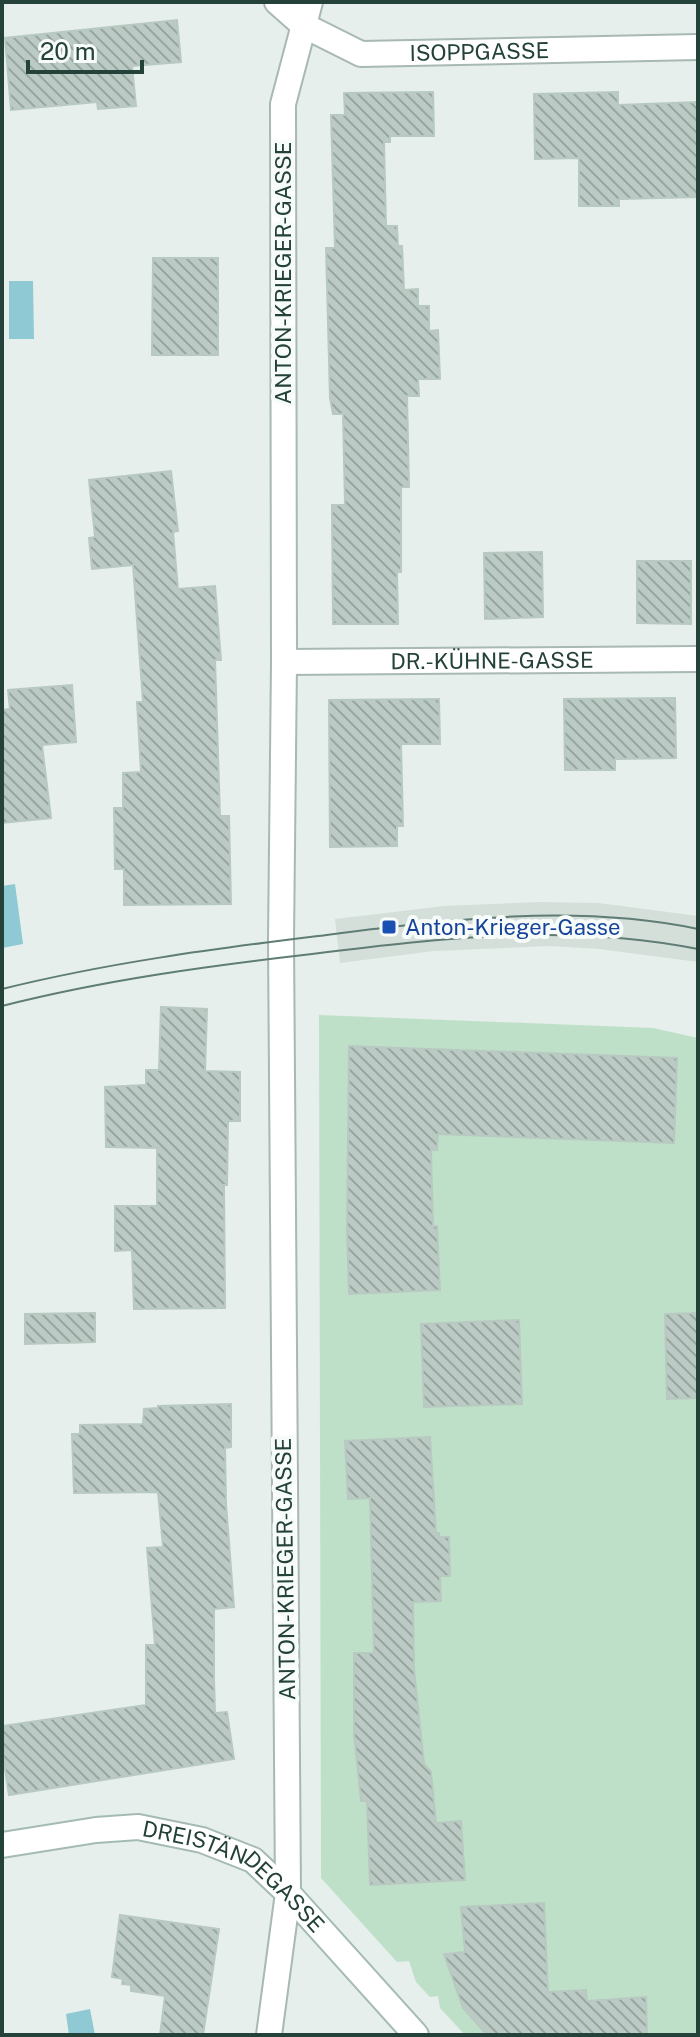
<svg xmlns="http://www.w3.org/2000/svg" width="700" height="2037" viewBox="0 0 700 2037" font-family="'Public Sans',sans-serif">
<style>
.built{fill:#d4dfda}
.garden{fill:#bfe0c8}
.water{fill:#8ec9d4}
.building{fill:url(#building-back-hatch);stroke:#b8c9c2;stroke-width:2}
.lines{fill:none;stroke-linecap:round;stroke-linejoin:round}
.street-casing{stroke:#a8b8b2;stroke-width:28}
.secondary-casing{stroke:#a4bbb3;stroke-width:28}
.street{stroke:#fff;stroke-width:24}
.secondary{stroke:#fff;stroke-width:24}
.tram{stroke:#5f7d75;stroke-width:2}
.transit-dot{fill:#1a4fb4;stroke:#f7fbf9;stroke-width:3}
.labels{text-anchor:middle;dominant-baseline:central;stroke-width:8;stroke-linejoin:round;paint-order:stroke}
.street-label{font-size:22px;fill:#24423a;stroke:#f7fbf9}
.transit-label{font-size:22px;fill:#164399;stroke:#f7fbf9;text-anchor:start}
</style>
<defs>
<pattern id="building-back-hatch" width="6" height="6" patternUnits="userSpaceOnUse" patternTransform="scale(2)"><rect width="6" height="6" fill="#bbcac4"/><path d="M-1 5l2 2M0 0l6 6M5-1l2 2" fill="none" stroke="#98a6a0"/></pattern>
</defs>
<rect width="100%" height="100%" fill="#e6efeb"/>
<path class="built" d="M 538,902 L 599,903 L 698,916 L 698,962 L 599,949 L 550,946 L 434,951 L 340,963 L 335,919 L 444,906 Z"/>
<path class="garden" d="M 319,1015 L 653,1028 L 698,1038 L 698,2035 L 465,2035 L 440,2008 L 438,1996 L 430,1997 L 416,1982 L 409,1961 L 397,1962 L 321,1878 Z"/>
<g class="water">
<path d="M 9,281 L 33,281 L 34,339 L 9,339 Z"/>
<path d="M 15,884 L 23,944 L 2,948 L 2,886 Z"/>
<path d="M 90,2009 L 95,2035 L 69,2035 L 66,2014 Z"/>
</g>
<g class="building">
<path d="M 177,20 L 181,62 L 132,66 L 136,106 L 98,109 L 97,102 L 11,110 L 5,38 Z"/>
<path d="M 433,92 L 434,136 L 390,136 L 390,142 L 384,142 L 386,226 L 397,226 L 398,246 L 402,246 L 404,290 L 418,289 L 418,306 L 429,306 L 429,331 L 438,330 L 440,379 L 418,379 L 419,396 L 407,396 L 409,487 L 401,487 L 401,572 L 397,572 L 398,624 L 333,624 L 332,505 L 345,505 L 343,414 L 333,414 L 330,398 L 326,248 L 335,248 L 331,115 L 345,115 L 344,93 Z"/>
<path d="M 618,92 L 618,105 L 698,102 L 698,197 L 619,199 L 619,206 L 579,206 L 579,158 L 535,159 L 534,94 Z"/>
<path d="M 153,258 L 218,258 L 218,355 L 152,355 Z"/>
<path d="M 171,471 L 178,531 L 173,532 L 178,589 L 215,586 L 221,660 L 215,660 L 220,816 L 229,816 L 231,904 L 124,905 L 124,869 L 115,869 L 114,808 L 123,808 L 123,773 L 141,772 L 137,702 L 143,702 L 133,565 L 92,569 L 89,538 L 95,537 L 89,480 Z"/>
<path d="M 542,552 L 543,617 L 485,619 L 484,553 Z"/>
<path d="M 637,561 L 691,561 L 691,624 L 637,623 Z"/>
<path d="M 72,685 L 76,742 L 42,745 L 51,818 L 2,823 L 2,710 L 10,709 L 8,690 Z"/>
<path d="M 675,698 L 676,758 L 615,759 L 615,770 L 565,770 L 564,699 Z"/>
<path d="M 439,699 L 440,744 L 401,744 L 403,826 L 397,826 L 397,846 L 330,847 L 329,700 Z"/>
<path d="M 161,1007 L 207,1009 L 205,1071 L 240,1072 L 240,1121 L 228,1121 L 227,1185 L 224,1185 L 225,1308 L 134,1309 L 132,1250 L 115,1251 L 115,1206 L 157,1206 L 157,1148 L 106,1147 L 105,1087 L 146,1085 L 146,1070 L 159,1070 Z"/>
<path d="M 349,1046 L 677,1058 L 674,1143 L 438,1134 L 437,1150 L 431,1150 L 433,1226 L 437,1226 L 440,1290 L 349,1294 L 347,1229 Z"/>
<path d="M 95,1313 L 95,1342 L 25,1344 L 25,1314 Z"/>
<path d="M 698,1313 L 698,1398 L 667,1399 L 665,1314 Z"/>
<path d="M 519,1320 L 522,1404 L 424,1407 L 421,1324 Z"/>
<path d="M 231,1404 L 231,1447 L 225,1448 L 226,1504 L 234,1607 L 214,1609 L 214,1679 L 215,1713 L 227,1712 L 234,1759 L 9,1795 L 2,1749 L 2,1726 L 146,1705 L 146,1645 L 155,1645 L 147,1548 L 163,1547 L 158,1492 L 74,1493 L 72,1434 L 80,1434 L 80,1425 L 143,1424 L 144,1409 L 158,1408 L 158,1406 Z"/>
<path d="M 430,1437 L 436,1533 L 439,1533 L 439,1537 L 449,1537 L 450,1576 L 440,1576 L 441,1601 L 413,1602 L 414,1669 L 424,1764 L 431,1772 L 436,1823 L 461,1821 L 465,1880 L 370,1885 L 367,1801 L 361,1801 L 354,1734 L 354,1653 L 374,1653 L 370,1498 L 348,1499 L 345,1441 Z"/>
<path d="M 544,1903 L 548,1992 L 586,1990 L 587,2001 L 646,1997 L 647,2035 L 487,2035 L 463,2008 L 444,1954 L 465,1952 L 461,1907 Z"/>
<path d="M 120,1915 L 219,1929 L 203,2035 L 160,2035 L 165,1996 L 131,1991 L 131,1985 L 122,1984 L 123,1979 L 112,1977 Z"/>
</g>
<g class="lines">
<g class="street-casing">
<g id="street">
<path id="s1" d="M 277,2 L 303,25 L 361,54 L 698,47"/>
<path id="s2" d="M 284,662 L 698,659"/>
<path d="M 269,2035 L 288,1893 L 281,940 L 284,662 L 283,104 L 310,2"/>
</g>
</g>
<g class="secondary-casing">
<g id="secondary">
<path id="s3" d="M 2,1845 L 96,1830 L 138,1827 L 202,1840 L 253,1860 L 288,1893 L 416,2035"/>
</g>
</g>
<use href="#street" class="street"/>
<use href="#secondary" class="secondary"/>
<g class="tram">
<path d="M 2,989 C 107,963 212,949 318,936 C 445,920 572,903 698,929"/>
<path d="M 2,1006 C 104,980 208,966 312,954 C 443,938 567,923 698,949"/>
</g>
</g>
<rect class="transit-dot" x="381" y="919" width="16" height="16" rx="4"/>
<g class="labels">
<g class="street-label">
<text stroke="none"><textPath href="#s1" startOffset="218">ISOPPGASSE</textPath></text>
<text transform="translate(283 273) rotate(-90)">ANTON-KRIEGER-GASSE</text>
<text stroke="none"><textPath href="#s2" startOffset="208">DR.-KÜHNE-GASSE</textPath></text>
<text transform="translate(285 1569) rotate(-91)">ANTON-KRIEGER-GASSE</text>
<text stroke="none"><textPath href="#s3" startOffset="248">DREISTÄNDEGASSE</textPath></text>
</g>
<g class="transit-label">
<text x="405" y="927">Anton-Krieger-Gasse</text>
</g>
</g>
<rect width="700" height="2037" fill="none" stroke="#24423a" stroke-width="8"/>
<path d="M28 60v12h114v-12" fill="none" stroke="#24423a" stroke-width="4"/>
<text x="40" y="60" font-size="24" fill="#24423a" stroke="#f7fbf9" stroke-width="6" paint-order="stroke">20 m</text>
</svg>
